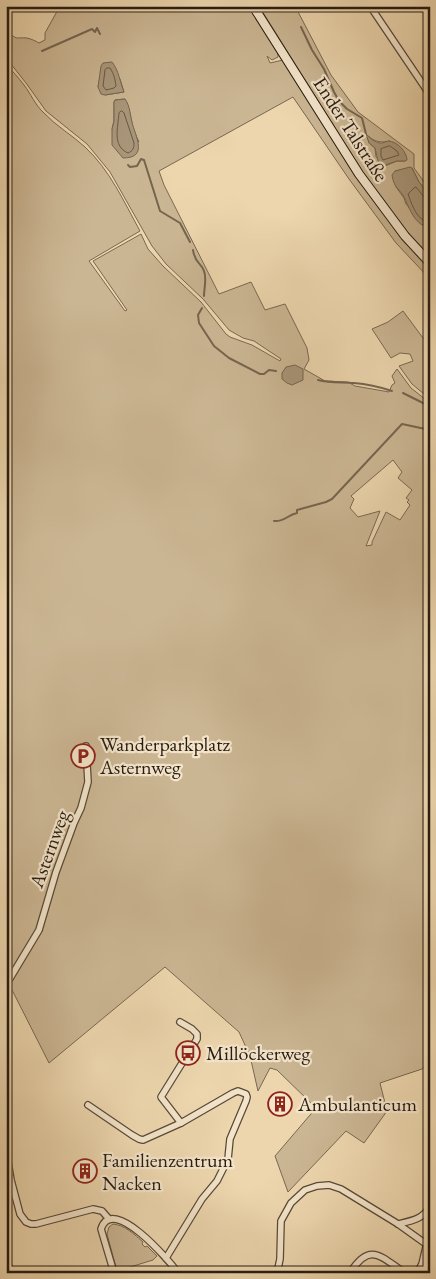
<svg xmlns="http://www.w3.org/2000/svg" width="436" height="1279" viewBox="0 0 436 1279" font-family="'EB Garamond',serif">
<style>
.green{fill:#cbb693;stroke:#786852;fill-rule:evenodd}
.water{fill:#a99679;stroke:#75654f}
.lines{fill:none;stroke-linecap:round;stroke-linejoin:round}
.shore{stroke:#685845;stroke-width:1}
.stream{stroke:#75654f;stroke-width:2}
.street-casing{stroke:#584a38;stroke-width:8}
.secondary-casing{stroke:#261b11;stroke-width:10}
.street{stroke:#f3e4ca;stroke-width:5.5}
.secondary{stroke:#f3e4ca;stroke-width:8}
.labels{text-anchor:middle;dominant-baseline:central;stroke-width:4.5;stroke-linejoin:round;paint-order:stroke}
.street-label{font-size:20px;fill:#261b11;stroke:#f3e4ca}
.poi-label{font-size:20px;fill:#261b11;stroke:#f3e4ca;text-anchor:start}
</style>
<rect width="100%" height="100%" fill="#edd6ae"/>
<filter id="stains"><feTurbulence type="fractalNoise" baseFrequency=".004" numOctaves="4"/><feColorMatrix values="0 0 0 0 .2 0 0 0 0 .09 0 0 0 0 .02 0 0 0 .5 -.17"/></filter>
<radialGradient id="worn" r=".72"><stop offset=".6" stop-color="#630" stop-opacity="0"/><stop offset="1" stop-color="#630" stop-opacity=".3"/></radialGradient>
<g class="green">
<path d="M 60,6 L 248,6 L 278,53 L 278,57 L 272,60 L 267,56 L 270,63 L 283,60 L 355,176 L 402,239 L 430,270 L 430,279 L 396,243 L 349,179 L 293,97 L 159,171 L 164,185 L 219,294 L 251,282 L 265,310 L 285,304 L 307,348 L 309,360 L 304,369 L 325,381 L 348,382 L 355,386 L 389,392 L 392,385 L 395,383 L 392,376 L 397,369 L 411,388 L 430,403 L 430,1062 L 422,1069 L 380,1083 L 387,1111 L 364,1143 L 346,1131 L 288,1192 L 275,1156 L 316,1108 L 277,1070 L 270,1068 L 258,1091 L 250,1056 L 239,1032 L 165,967 L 49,1063 L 6,978 L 6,64 C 12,71 18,77 24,85 C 31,94 35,105 44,113 C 56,126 72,135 85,147 C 110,170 124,202 140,231 L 89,261 L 125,311 L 127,310 L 93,261 L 141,234 L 148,249 L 163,266 L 201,302 L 226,334 L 230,337 L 252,345 L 280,361 L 281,359 L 254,341 L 243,338 L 229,330 L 203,299 L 166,264 L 152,246 L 110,172 L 87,144 L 46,111 L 26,83 L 7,59 L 6,21 L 8,27 L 8,31 C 17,41 16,37 27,38 C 31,39 36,41 39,43 L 45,40 L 45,33 ZM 100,77 L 120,79 L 124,92 L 105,95 L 98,87 ZM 125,99 C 129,108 130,116 132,125 C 134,130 136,136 139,142 L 112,129 L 114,121 L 114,102 L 115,100 ZM 393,460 L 402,472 L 398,478 L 412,490 L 406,498 L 409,500 L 407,502 L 410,505 L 400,520 L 386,512 L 372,542 L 372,545 L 366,546 L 380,511 L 358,517 L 350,508 L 354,499 L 351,496 Z"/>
<path d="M 259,6 L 295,6 L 331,75 L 358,112 L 414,154 L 414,168 L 430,190 L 430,196 L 419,182 L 412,168 L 395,171 L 396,187 L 404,198 L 406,204 L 425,225 L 430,223 L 430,256 L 409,234 L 362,171 ZM 367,135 C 375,142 380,143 390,141 L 405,161 L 397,161 L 385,166 L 376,157 L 375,148 L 369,143 Z"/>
<path d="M 403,311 L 423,338 L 430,344 L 430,399 L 412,384 L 399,366 L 413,361 L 410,354 L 400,353 L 391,358 L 372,329 L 388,322 Z"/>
<path d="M 113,1224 C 125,1225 135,1235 143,1242 L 142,1244 L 145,1247 L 147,1246 L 157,1256 L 153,1260 L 117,1271 L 107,1234 L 109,1227 Z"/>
</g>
<g class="water">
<path d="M 112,62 C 119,71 120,82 124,92 L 105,95 L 101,94 L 98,87 L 101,66 L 103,63 Z"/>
<path d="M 125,99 C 130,106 130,114 132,122 C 135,136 149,158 123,158 L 112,145 L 112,129 L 114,121 L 114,102 L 115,100 Z"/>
<path d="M 366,134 C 370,138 374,142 380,143 C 384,143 385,142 388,141 C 397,141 407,152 407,160 L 405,161 L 397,161 L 382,166 L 378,161 L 375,148 L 369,143 Z"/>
<path d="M 410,167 L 412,168 L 419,182 L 430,196 L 429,224 L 422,225 C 412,218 409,207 404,197 C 398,187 394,188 392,175 L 395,171 Z"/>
<path d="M 295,365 L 303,369 L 303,380 L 292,385 L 287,383 L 282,379 L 282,373 L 286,367 Z"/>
</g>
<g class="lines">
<g class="shore">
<path d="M 107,68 L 110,68 C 114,74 115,79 116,86 L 114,88 L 106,90 L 103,86 L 105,70 Z"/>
<path d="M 122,111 L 124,113 L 134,143 C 134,148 133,151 128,153 C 112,146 118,128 119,113 Z"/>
<path d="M 390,146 L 397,151 L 399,155 L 383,160 L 381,156 L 381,149 Z"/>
<path d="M 430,199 L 424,197 L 416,187 L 414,188 L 408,194 C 411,202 415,215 423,220 L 430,219"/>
</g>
<g class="stream">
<path d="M 301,27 L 312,50 L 324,69 L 334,92 L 339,101 L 347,109 L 362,118 L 366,134"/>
<path d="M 42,51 L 92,29 L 95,32 L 97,28 L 100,34"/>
<path d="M 128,165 L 130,167 L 137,166 L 141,159 L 144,160 L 160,211 L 180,223 L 190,242"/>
<path d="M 193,250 C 195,264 201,262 204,271 C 207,278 204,289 204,296"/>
<path d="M 202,308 L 198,315 L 199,323 L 214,346 L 229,358 L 260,374 L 264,374 L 269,370 L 276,371"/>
<path d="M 318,380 C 330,383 342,382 354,383 C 367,384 380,387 392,391"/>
<path d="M 403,393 L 425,404"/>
<path d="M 274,521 C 285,522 287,515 297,513 L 297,510 L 326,502 L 332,499 L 402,424 L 430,430"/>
</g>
<g class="street-casing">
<g id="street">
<path d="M 370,6 L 430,95"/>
<path d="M 6,985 L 39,930 L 56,872 L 74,823 L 81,808 L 88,782 L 86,746"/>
<path d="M 180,1022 L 192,1029 L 197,1034 L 197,1039 L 161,1097 L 181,1123"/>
<path d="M 88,1105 L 132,1135 L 139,1139 L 143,1140 L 181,1123 L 233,1093 L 238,1091 L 246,1094 L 247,1097 L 246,1101 L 230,1139 L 228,1159 L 217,1181 L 202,1199 L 166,1258"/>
<path d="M 6,1150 L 11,1180 L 20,1214 L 26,1222 L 31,1224 L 36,1224 L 93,1209 L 102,1211 L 109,1219"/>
<path d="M 398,1224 C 411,1221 424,1219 430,1206"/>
<path d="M 6,1258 L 11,1273"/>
<path d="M 114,1273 L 101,1229 C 112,1194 169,1260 178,1273"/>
<path d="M 277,1273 L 280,1259 L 281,1221 L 291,1203 L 305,1190 L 317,1186 L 329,1185 L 341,1189 L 398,1224 L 426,1244"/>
<path d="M 350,1273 C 370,1241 381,1257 405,1273"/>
<path d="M 417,1273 L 422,1264 L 430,1230"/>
</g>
</g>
<g class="secondary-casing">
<path id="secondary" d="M 253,6 L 359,174 L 405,236 L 430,263"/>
</g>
<use href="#street" class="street"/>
<use href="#secondary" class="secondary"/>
</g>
<defs>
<g id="parking-ring" transform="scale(1.25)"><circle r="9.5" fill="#f3e4ca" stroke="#8f2418" stroke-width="1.5"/><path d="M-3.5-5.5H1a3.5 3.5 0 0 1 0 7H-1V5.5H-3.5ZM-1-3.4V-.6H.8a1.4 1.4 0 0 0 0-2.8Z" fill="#8f2418"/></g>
<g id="bus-ring" transform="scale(1.25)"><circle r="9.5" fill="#f3e4ca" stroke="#8f2418" stroke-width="1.5"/><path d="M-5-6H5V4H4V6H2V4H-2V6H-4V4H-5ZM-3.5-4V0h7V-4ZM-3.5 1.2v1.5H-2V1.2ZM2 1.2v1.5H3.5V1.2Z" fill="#8f2418"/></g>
<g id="building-ring" transform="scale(1.25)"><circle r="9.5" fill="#f3e4ca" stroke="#8f2418" stroke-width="1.5"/><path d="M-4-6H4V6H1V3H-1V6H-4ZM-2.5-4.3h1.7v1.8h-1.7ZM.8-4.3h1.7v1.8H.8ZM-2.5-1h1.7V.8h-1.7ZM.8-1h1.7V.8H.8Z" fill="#8f2418"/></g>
</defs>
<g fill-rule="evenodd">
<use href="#parking-ring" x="83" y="756"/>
<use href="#bus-ring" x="188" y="1053"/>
<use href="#building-ring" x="280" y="1104"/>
<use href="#building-ring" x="85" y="1171"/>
</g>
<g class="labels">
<g class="street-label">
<text transform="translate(351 129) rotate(57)">Ender Talstraße</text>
<text transform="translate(49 849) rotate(-70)">Asternweg</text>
</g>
<g class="poi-label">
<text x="100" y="744">Wanderparkplatz<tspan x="100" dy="23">Asternweg</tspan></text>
<text x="206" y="1053">Millöckerweg</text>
<text x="298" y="1104">Ambulanticum</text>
<text x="102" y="1160">Familienzentrum<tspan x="102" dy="23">Nacken</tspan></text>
</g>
</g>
<rect width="436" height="1279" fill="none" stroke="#edd6ae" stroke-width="25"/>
<rect x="8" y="8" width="421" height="1264" fill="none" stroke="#261b11" stroke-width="2.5"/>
<rect x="12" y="12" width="411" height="1254" fill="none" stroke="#261b11"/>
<rect width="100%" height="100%" filter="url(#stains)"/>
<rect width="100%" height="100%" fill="url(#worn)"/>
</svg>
